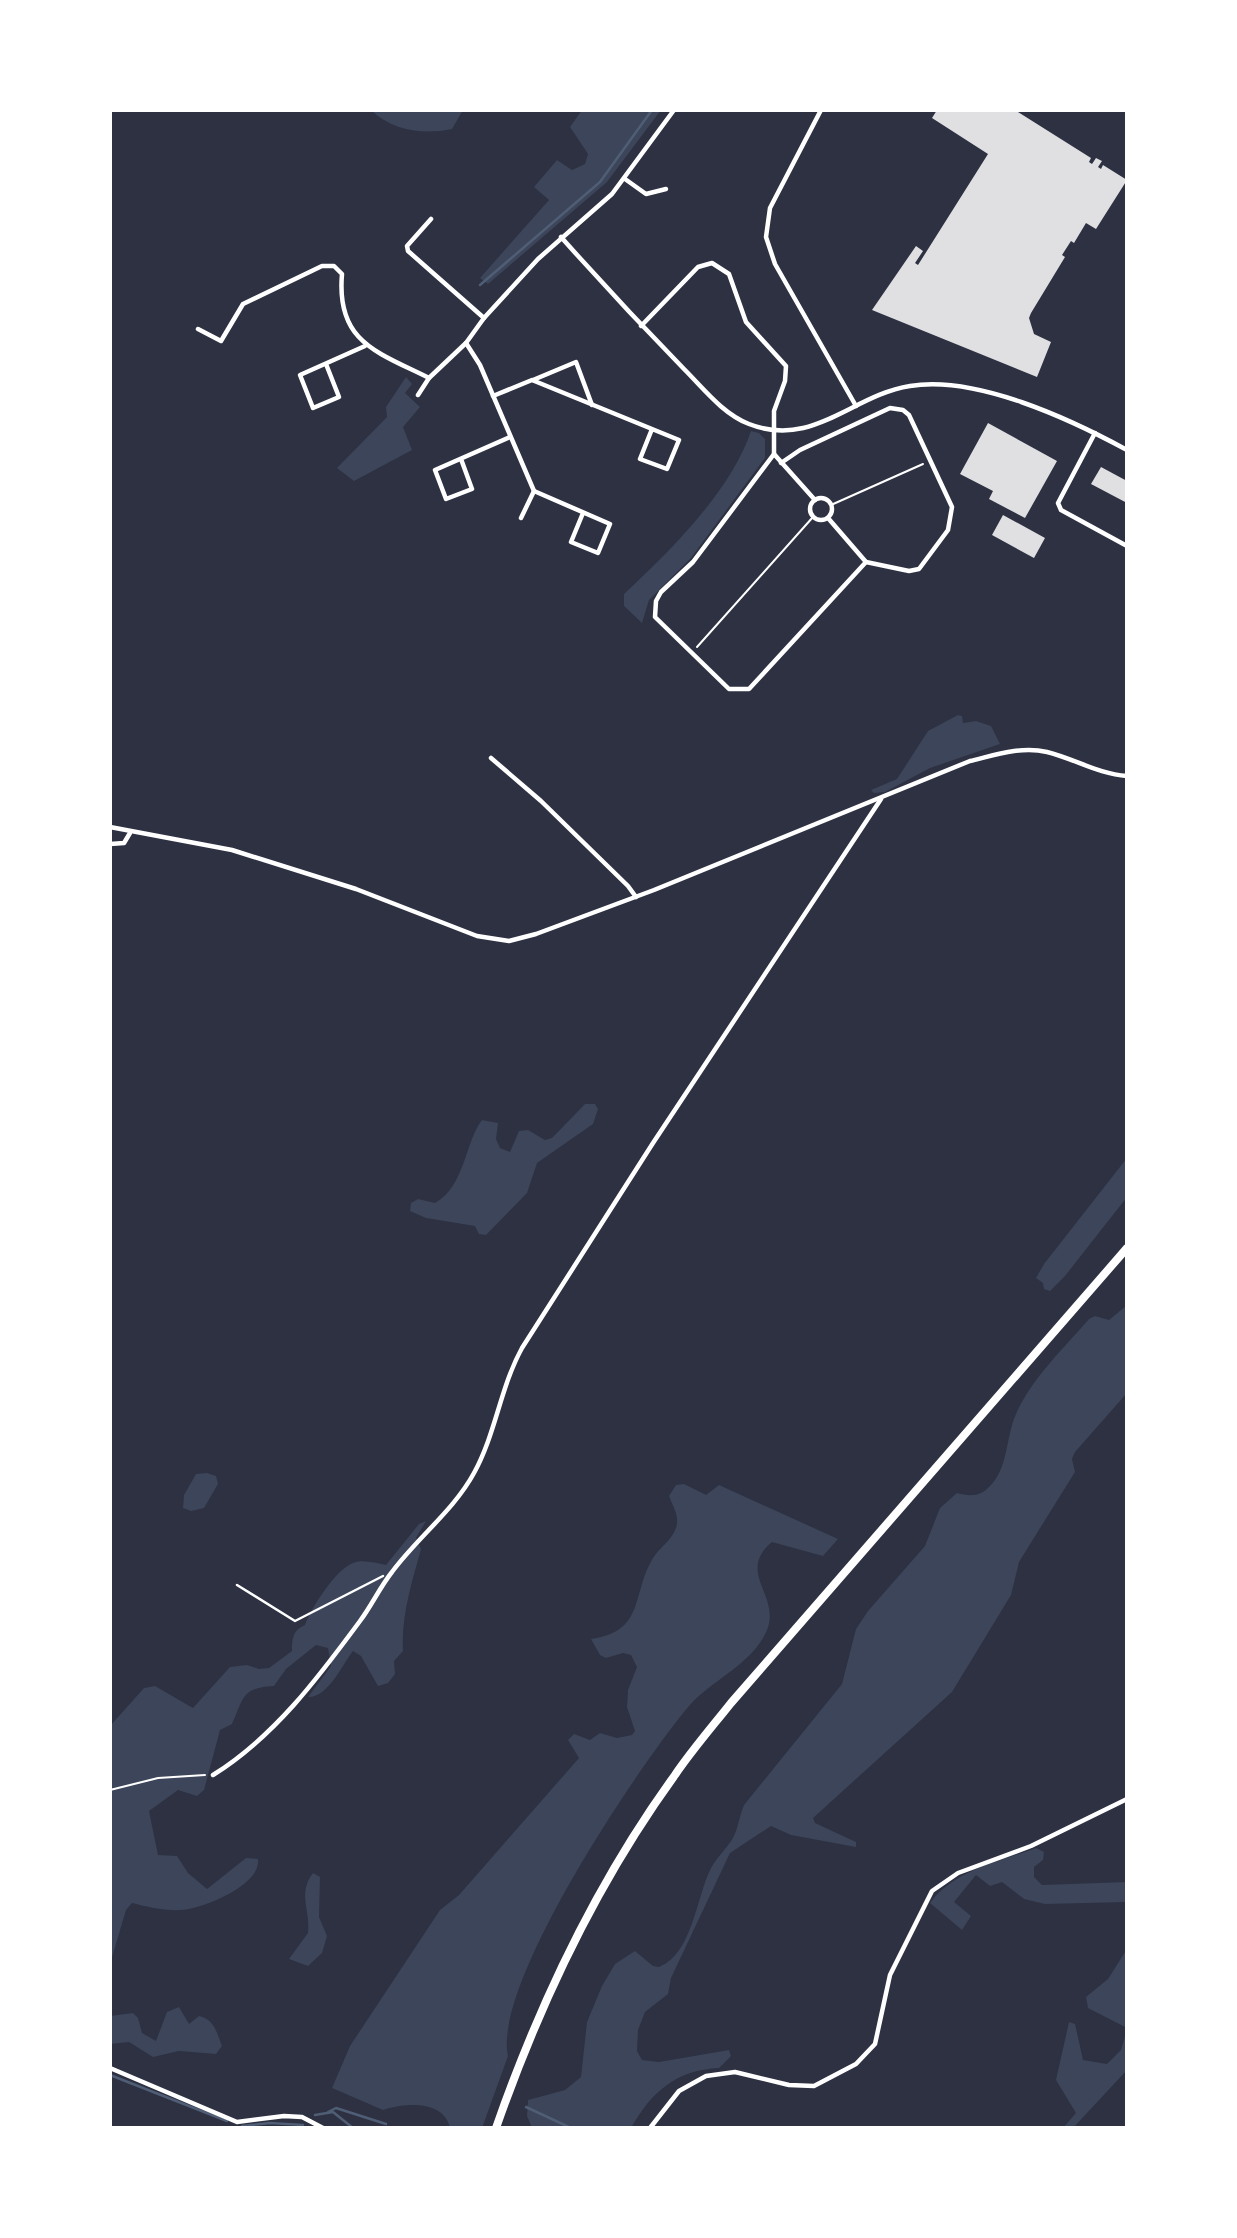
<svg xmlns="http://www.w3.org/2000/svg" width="1237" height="2238" viewBox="0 0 1237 2238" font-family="'DejaVu Sans',sans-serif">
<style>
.green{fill:#3c4559}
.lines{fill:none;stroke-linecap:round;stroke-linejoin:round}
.stream{stroke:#4f5d75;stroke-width:2.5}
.building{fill:#e0e0e3}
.path{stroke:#fff;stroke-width:2}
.service{stroke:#fff;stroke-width:2.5}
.minor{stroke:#fff;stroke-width:4.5}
.trunk{stroke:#fff;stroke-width:8}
</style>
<rect width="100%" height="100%" fill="#2d3142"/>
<g class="green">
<path d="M 371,110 L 463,110 L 452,129 C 424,135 392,131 371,110 Z"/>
<path d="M 582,110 L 661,110 L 607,182 L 488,284 L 480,278 L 549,200 L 534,187 L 557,160 L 572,170 L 585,164 L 588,154 L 570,127 Z"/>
<path d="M 406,377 L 412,384 L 405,393 L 420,407 L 403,427 L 412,450 L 354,481 L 337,468 L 387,417 L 386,407 Z"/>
<path d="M 751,431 L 759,433 L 765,439 L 765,458 L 691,558 L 649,600 L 642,623 L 624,606 L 624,594 C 669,552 731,491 751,431 Z"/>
<path d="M 958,715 L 962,716 L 963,723 L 976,721 L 991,726 L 1000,744 L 930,768 L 885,792 L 874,793 L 871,790 L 897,779 L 928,731 Z"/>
<path d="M 585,1104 L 595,1104 L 598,1109 L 593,1124 L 537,1163 L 527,1193 L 486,1235 L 479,1234 L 475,1226 L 426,1218 L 410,1211 L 411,1203 L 418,1199 L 435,1203 C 465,1186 465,1142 482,1120 L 498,1123 L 496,1139 L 500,1148 L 510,1152 L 519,1131 L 528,1130 L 545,1140 L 552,1138 Z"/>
<path d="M 1127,1158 L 1127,1197 L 1065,1276 L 1050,1291 L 1044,1289 L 1043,1283 L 1036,1278 L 1044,1264 Z"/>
<path d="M 1127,1305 L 1127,1393 L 1075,1452 L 1072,1459 L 1075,1472 L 1019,1562 L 1011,1595 L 952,1692 L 813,1818 L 815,1823 L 856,1842 L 856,1847 L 791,1835 L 771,1826 L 730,1853 L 671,1978 L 668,1994 L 645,2012 L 638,2030 L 637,2051 L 642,2060 L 659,2062 L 729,2050 L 731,2056 L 719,2068 C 677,2070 652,2091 631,2128 L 532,2128 L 527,2116 L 528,2100 L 565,2090 L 581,2077 L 587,2022 L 602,1986 L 615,1964 L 635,1951 L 653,1966 L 659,1967 C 693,1953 696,1897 711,1868 C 718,1855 732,1844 736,1831 C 739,1822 740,1815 744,1805 L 842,1684 L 856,1629 L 868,1611 L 925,1546 L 940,1508 L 957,1493 C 968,1496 978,1497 987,1489 C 1009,1470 1005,1438 1016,1414 C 1032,1378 1064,1348 1089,1319 L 1095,1316 L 1109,1320 Z"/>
<path d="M 207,1473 L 216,1476 L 218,1484 L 204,1508 L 191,1511 L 183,1508 L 184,1495 L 196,1474 Z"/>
<path d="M 684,1484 L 706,1495 L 719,1485 L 838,1539 L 823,1556 L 772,1542 C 733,1575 788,1598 763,1638 C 746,1667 711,1681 689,1706 C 640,1764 492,1984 508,2056 L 482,2128 L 450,2128 C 444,2099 403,2103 383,2110 L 332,2088 L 350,2046 L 440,1910 L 459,1895 L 579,1758 L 568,1740 L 574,1734 L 590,1740 L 600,1733 L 617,1738 L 632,1735 L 635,1731 L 627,1707 L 628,1690 L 637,1667 L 631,1655 L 623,1653 L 606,1658 L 600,1655 L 591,1639 C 646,1631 631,1594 653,1558 C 659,1548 672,1540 676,1528 C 680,1516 673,1507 669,1496 L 676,1485 Z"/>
<path d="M 426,1521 L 416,1538 L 421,1549 C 412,1582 401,1616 403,1651 L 394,1661 L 395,1674 L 388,1683 L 378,1686 L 361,1656 L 353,1651 C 342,1665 328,1698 308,1697 L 331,1666 L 328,1648 L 316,1645 L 286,1669 L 274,1686 C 241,1688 244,1698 232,1724 L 220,1730 L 204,1790 L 197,1796 L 178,1790 L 149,1811 L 158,1855 L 177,1856 L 188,1873 L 207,1889 L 246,1858 L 258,1859 C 262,1885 202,1909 181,1910 C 164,1911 148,1907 132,1903 L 126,1910 L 110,1964 L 110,1726 L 144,1688 L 155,1686 L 193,1708 L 230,1667 L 247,1665 L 259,1669 L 269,1668 L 292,1651 C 292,1638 293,1630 305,1625 C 311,1608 336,1569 353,1563 C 362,1559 376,1563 386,1565 L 419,1524 Z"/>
<path d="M 1036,1848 L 1044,1852 L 1043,1860 L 1034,1867 L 1034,1877 L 1042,1885 L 1127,1882 L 1127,1902 L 1045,1904 L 1024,1899 L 1002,1882 L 990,1886 L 976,1875 L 954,1902 L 971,1916 L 962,1930 L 930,1903 C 954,1870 999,1862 1036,1848 Z"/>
<path d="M 313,1873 L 320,1877 L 319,1917 L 327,1936 L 322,1953 L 308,1966 L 289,1959 L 308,1933 C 311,1912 297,1893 313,1873 Z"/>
<path d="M 1127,1949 L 1127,2028 L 1088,2008 L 1086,1997 L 1108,1979 Z"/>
<path d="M 179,2007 L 189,2024 L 199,2016 C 214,2019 217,2033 222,2046 L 216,2054 L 179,2051 L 153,2057 L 129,2042 L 110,2044 L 110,2016 L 133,2013 L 138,2018 L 142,2033 L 156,2041 L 167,2012 Z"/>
<path d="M 1069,2022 L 1075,2024 L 1083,2060 L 1107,2064 L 1121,2050 L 1127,2029 L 1127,2070 L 1073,2128 L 1063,2128 L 1076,2113 L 1056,2080 Z"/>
</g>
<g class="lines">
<g class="stream">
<path d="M 480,285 L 600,182 L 652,110"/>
<path d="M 110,2075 L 227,2121"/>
<path d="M 526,2107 L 571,2128"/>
<path d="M 328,2112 L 336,2108 L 386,2124"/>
<path d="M 315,2115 L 333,2112 L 353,2128"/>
<path d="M 242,2126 L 270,2123 L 303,2125"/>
</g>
</g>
<g class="building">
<path d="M 937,110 L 1015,110 L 1091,158 L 1089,162 L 1092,164 L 1096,158 L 1102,161 L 1098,167 L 1101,169 L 1103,165 L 1127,180 L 1096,229 L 1086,223 L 1074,243 L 1071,241 L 1062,255 L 1065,257 L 1031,313 L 1029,318 L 1034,334 L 1051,342 L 1037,377 L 872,310 L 916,246 L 923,251 L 915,263 L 918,265 L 988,154 L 932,118 Z"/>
<path d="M 988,423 L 1057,461 L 1025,518 L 989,499 L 993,491 L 960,474 Z"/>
<path d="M 1101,467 L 1127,481 L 1127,503 L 1091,484 Z"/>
<path d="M 1003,515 L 1045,538 L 1034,558 L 992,535 Z"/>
</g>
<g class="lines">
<g class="path">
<path d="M 831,505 L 923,464"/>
<path d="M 697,647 L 813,517"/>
<path d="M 110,1790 L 158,1778 L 205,1775"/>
</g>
<path class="service" d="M 237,1585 L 295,1621 L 383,1576"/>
<g class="minor">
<path d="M 821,110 L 770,208 L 766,237 L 775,264 L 856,406"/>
<path d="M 625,179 L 646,194 L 666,189"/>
<path d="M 431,219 L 407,246 L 408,251 L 484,318"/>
<path d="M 561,237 C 601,282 642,326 684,369 C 704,389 723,414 749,424 C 813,449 852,395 910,386 C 976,375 1070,419 1127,450"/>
<path d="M 641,326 L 698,267 L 712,263 L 729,274 L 746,322 L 786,366 L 785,381 L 774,411 L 774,454 L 693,562 L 661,592 L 656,601 L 655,617 L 729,689 L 749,689 L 866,562 L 909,571 L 919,569 L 948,530 L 952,507 L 909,415 L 903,410 L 890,408 L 800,450 L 781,463"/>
<path d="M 198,329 L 221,341 L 243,304 L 322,266 L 334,266 L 342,274 C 336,342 377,352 429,378"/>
<path d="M 466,343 L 480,365 L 534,491 L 610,524 L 598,553 L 571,542 L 583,513"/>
<path d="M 326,364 L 339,397 L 313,408 L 300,375 L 365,346"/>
<path d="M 533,380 L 576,362 L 592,405"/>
<path d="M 418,395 L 429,378 L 466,343 L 484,318 L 538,259 L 612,194 L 674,110"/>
<path d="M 493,396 L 532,380 L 679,440 L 667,469 L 640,459 L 652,429"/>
<path d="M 1095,433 L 1058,503 L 1061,510 L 1127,546"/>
<path d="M 774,454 L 815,500"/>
<path d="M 461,459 L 472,489 L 446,499 L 435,470 L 510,437"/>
<circle cx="821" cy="509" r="11"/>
<path d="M 521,518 L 534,491"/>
<path d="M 828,518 L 866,562"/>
<path d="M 491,758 L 541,801 L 628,886 L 636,897"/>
<path d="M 110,827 L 232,850 L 356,889 L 477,936 L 509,941 L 536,934 L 654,890 L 970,761 C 995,755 1021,746 1047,752 C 1075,759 1098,774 1127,776"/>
<path d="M 110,844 L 124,843 L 130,833"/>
<path d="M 213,1775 C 274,1737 318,1678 360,1621 C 372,1605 380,1587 392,1572 C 417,1538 454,1510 474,1473 C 496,1433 500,1388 522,1348 L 653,1143 L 881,799"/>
<path d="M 110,2068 L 237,2122 L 284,2116 L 302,2117 L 323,2128"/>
<path d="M 650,2128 L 679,2091 L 706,2076 L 735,2072 L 789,2085 L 814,2086 L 856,2064 L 875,2044 L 890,1975 L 932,1891 L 958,1873 L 1031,1846 L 1127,1799"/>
</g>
<path class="trunk" d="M 496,2128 C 539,2005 598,1881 675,1775 C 692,1750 712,1727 731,1703 L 1127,1248"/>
</g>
<rect width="1237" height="2238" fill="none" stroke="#ffffff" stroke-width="224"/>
</svg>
